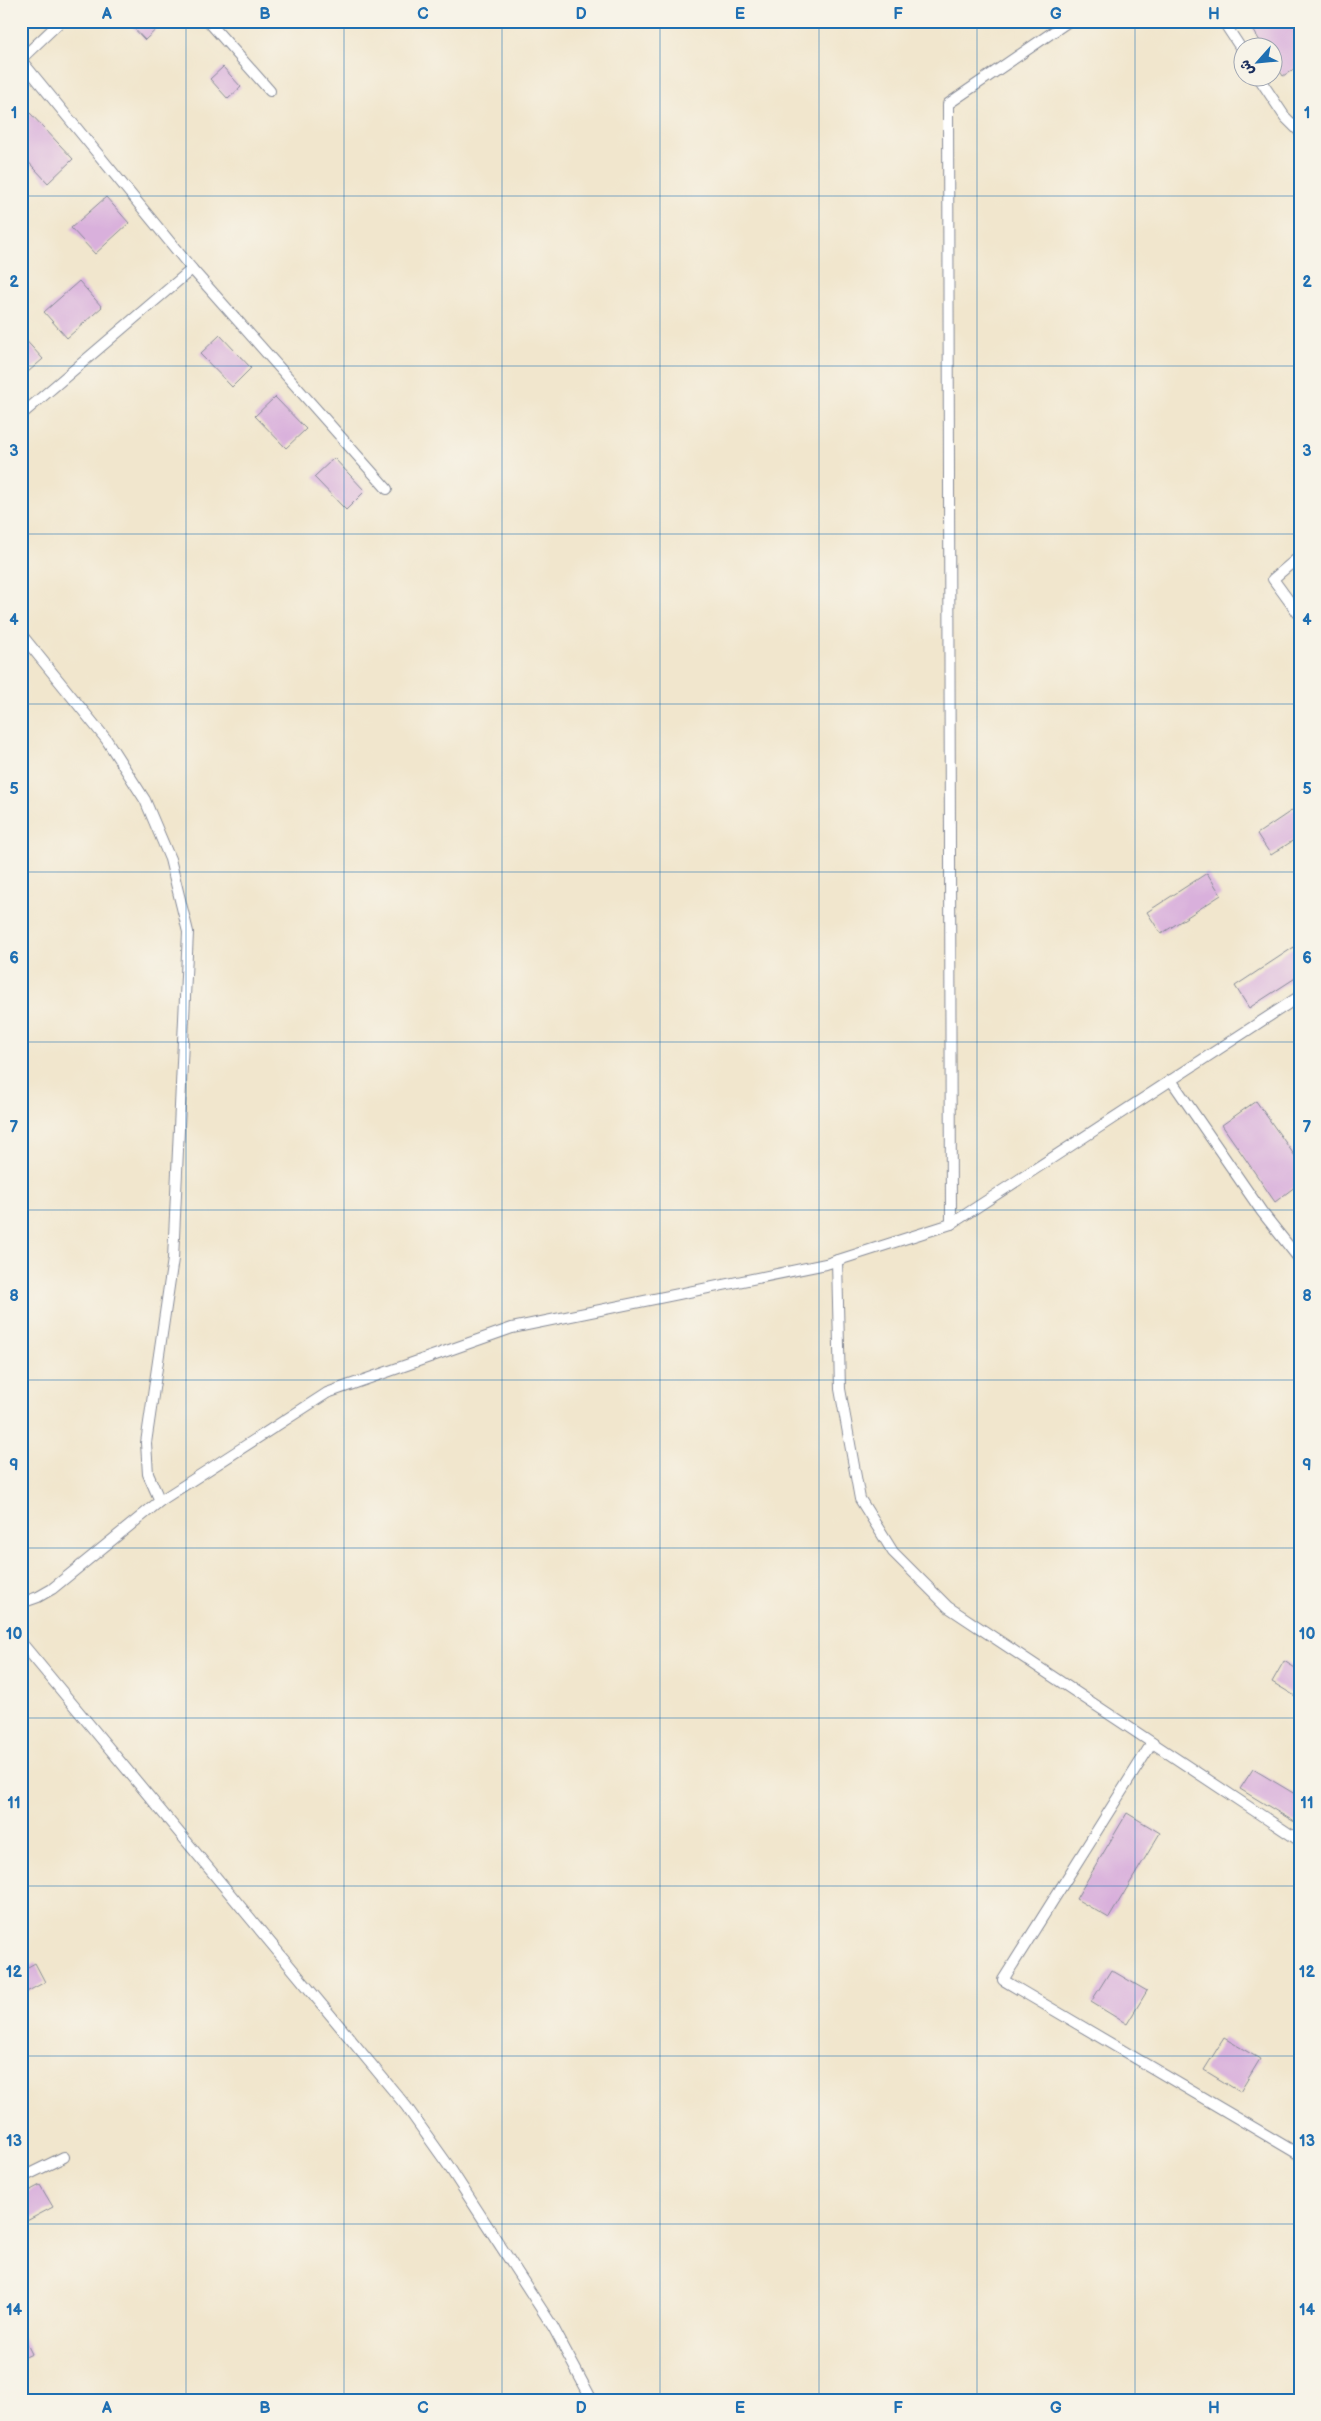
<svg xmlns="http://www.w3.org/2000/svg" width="1321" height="2421" viewBox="0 0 1321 2421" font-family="'Balsamiq Sans','Playpen Sans Arabic',sans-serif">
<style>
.building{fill:#d9b0dc}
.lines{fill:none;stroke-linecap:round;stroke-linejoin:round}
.service-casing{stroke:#868a96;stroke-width:12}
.service{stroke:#fff;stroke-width:10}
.grid{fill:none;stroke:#1f6fb2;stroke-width:1;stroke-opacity:0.55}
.neatline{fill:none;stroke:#1f6fb2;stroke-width:2}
.grid-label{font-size:16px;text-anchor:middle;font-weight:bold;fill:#1f6fb2}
</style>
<rect width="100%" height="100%" fill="#f7f3e8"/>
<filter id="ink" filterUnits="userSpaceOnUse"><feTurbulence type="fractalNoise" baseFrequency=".02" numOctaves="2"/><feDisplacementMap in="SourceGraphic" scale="10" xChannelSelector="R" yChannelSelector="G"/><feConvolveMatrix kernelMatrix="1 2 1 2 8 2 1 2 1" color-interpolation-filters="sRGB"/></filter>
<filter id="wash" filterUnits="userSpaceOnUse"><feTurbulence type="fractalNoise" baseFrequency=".0096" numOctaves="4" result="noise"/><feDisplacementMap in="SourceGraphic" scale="20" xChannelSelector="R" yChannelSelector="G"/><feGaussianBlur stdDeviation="1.12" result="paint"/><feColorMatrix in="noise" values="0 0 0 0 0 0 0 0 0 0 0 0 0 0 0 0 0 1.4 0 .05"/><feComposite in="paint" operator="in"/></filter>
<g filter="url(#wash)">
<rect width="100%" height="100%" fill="#f1e6cd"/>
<g id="blocks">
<g class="building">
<path d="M 127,21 L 165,21 L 145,40 Z"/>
<path d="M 1248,21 L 1296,21 L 1300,27 L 1300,65 L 1283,76 L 1274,62 L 1274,48 L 1264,48 Z"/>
<path d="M 223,67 L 241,87 L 228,99 L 210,79 Z"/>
<path d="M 30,113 L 73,159 L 48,183 L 21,154 L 21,121 Z"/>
<path d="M 106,197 L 129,223 L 95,254 L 71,228 Z"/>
<path d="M 79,281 L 102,307 L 67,338 L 44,312 Z"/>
<path d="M 21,335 L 43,359 L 21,378 Z"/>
<path d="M 220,335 L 251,368 L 232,387 L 200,354 Z"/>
<path d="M 275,397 L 306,429 L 286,448 L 255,416 Z"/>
<path d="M 334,458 L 365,491 L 346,510 L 314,477 Z"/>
<path d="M 1300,805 L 1300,836 L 1271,855 L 1257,834 Z"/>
<path d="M 1207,873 L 1221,895 L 1161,934 L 1147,912 Z"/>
<path d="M 1294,947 L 1300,956 L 1300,975 L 1249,1008 L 1235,986 Z"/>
<path d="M 1256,1101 L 1300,1163 L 1300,1183 L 1275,1202 L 1222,1125 Z"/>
<path d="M 1284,1661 L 1300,1671 L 1300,1699 L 1272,1682 Z"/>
<path d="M 1253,1769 L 1300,1797 L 1300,1820 L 1298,1824 L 1240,1789 Z"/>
<path d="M 1127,1813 L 1160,1833 L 1109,1918 L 1076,1899 Z"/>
<path d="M 35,1963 L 45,1982 L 21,1995 L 21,1971 Z"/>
<path d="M 1111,1970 L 1147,1991 L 1127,2024 L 1091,2002 Z"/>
<path d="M 1224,2038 L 1260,2059 L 1240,2092 L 1204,2070 Z"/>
<path d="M 40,2185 L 53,2207 L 21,2224 L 21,2195 Z"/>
<path d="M 21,2332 L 32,2354 L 21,2359 Z"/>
</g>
</g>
</g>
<g filter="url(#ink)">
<use href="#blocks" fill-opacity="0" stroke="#868a96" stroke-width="1"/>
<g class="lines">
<g class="service-casing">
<g id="service">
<path d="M 208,21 L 270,91"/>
<path d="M 1223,21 L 1244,53"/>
<path d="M 21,59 L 61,21"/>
<path d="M 21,60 L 192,269 L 387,489"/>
<path d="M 1259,78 L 1285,117 L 1300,132"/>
<path d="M 21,415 L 192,269"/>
<path d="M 1300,556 L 1273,579 L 1300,616"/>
<path d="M 21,634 L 106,739 L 145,800 L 170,859 L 188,932 L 173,1259 L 146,1443 L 148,1474 L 160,1501"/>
<path d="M 1171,1080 L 1262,1212 L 1300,1260"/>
<path d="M 951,1224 L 948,104 L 1069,21"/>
<path d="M 837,1260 L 840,1389 L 860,1499 L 893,1552 L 948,1607 L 1300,1841"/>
<path d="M 21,1603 L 38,1597 L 52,1589 L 160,1501 L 327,1393 L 512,1328 L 826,1264 L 951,1224 L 1300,996"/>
<path d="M 21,1642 L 406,2106 L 448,2165 L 553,2327 L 592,2400"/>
<path d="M 1152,1743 L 1003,1980 L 1300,2155"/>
<path d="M 21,2178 L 64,2157"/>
</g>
</g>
<use href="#service" class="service"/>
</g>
</g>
<path class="grid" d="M 186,21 L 186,2400M 344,21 L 344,2400M 502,21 L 502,2400M 660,21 L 660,2400M 819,21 L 819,2400M 977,21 L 977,2400M 1135,21 L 1135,2400M 21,196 L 1300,196M 21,366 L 1300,366M 21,534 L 1300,534M 21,704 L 1300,704M 21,872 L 1300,872M 21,1042 L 1300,1042M 21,1210 L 1300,1210M 21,1380 L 1300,1380M 21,1548 L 1300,1548M 21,1718 L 1300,1718M 21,1886 L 1300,1886M 21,2056 L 1300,2056M 21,2224 L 1300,2224"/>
<rect width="1321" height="2421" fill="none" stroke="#f7f3e8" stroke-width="55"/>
<g transform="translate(1258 62) rotate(243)"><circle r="24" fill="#f7f3e8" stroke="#9fa5b1"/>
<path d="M0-4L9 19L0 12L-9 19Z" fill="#1f6fb2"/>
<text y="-8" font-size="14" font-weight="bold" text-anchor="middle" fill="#1b2f5e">ش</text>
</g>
<rect x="28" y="28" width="1266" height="2366" class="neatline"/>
<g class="grid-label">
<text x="107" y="19">A</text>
<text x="265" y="19">B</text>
<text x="423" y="19">C</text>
<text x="581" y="19">D</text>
<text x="740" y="19">E</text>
<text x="898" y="19">F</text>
<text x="1056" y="19">G</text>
<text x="1214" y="19">H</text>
<text x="14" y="118">1</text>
<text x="1307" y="118">1</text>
<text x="14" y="287">2</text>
<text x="1307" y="287">2</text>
<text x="14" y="456">3</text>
<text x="1307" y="456">3</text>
<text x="14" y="625">4</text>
<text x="1307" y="625">4</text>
<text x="14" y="794">5</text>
<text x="1307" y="794">5</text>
<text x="14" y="963">6</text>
<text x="1307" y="963">6</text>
<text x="14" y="1132">7</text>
<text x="1307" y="1132">7</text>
<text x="14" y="1301">8</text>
<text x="1307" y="1301">8</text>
<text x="14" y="1470">9</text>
<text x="1307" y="1470">9</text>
<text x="14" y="1639">10</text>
<text x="1307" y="1639">10</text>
<text x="14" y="1808">11</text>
<text x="1307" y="1808">11</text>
<text x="14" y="1977">12</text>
<text x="1307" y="1977">12</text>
<text x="14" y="2146">13</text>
<text x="1307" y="2146">13</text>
<text x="14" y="2315">14</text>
<text x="1307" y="2315">14</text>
<text x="107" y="2413">A</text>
<text x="265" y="2413">B</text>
<text x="423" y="2413">C</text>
<text x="581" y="2413">D</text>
<text x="740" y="2413">E</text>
<text x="898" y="2413">F</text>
<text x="1056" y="2413">G</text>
<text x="1214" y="2413">H</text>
</g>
</svg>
